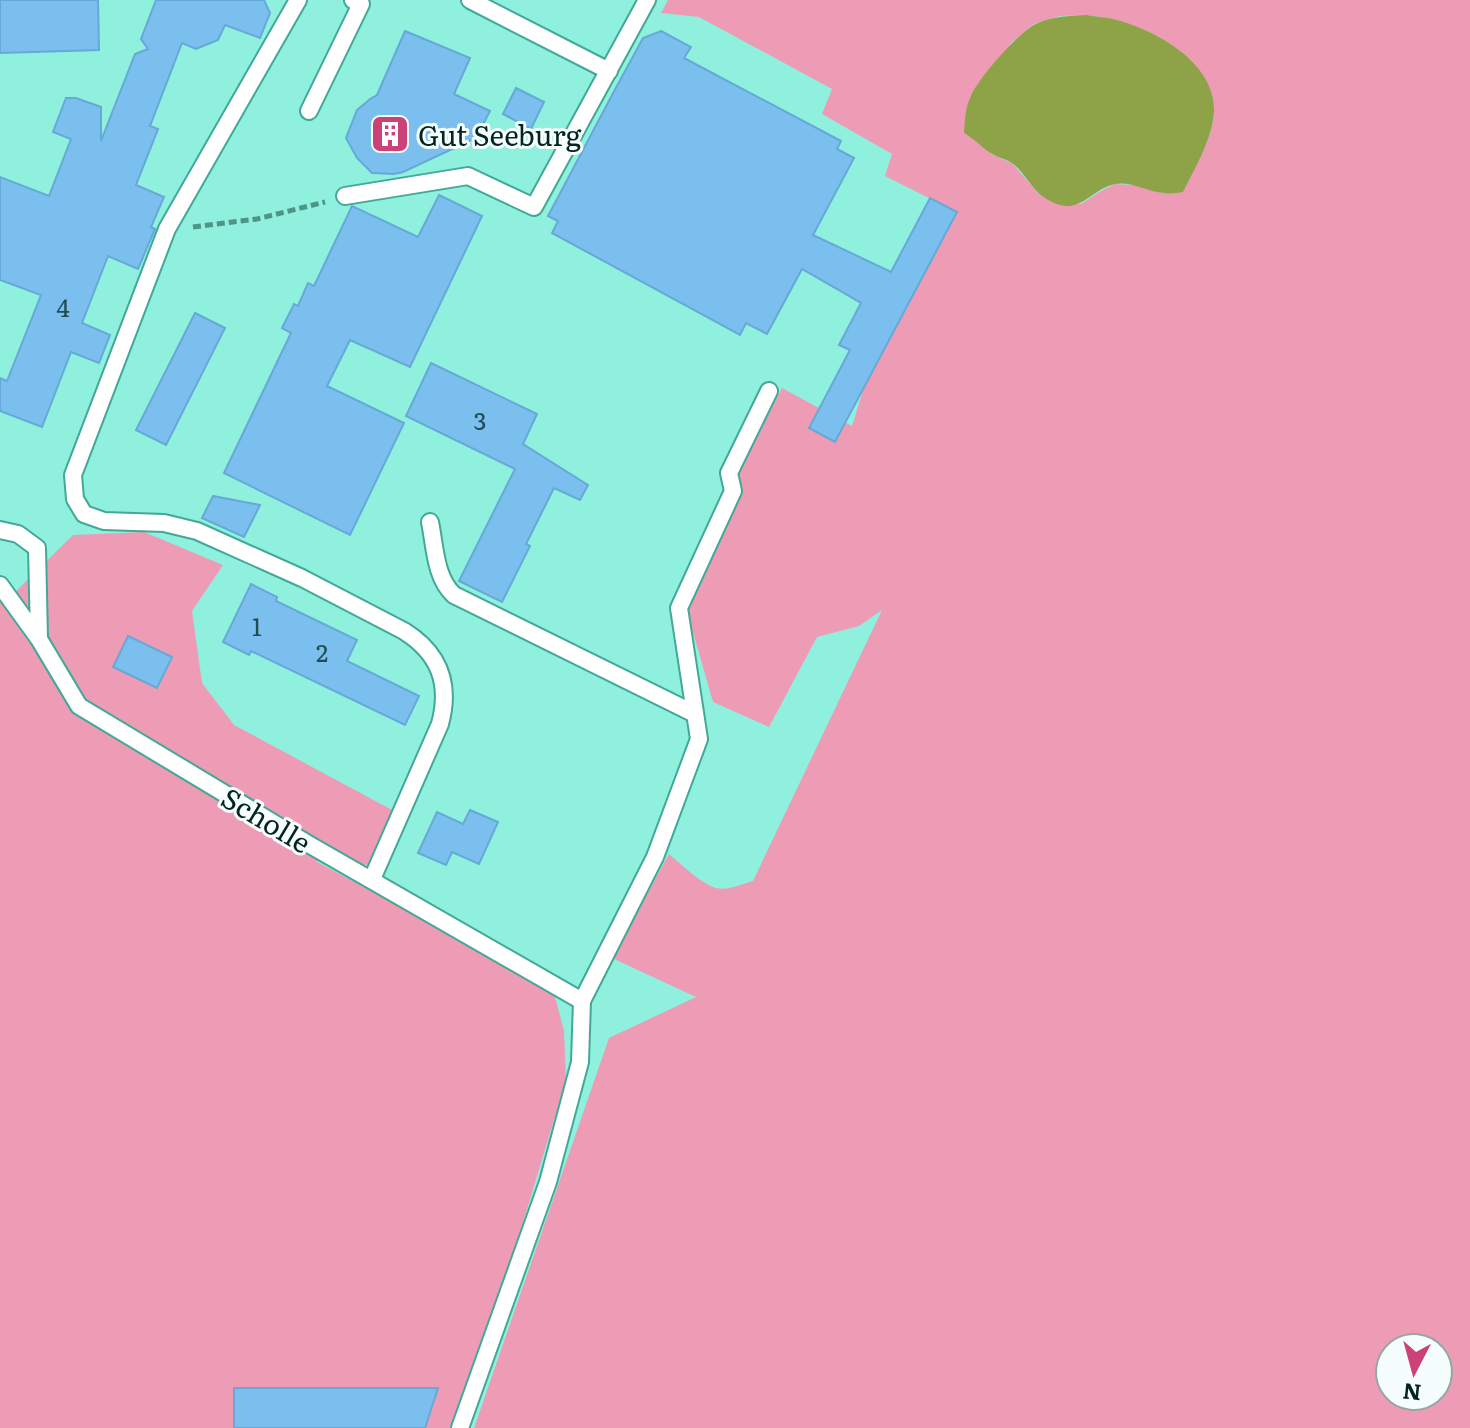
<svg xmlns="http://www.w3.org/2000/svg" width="1470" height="1428" viewBox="0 0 1470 1428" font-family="Literata,serif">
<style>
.green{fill:#ee9cb5;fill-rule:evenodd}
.water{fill:#8ea247}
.building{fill:#7bbfef;stroke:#65a9d7;stroke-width:2}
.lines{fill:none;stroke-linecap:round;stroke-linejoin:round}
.lane-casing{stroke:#42a897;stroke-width:20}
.path{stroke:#509487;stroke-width:5;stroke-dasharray:8 4;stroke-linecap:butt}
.lane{stroke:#fff;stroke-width:16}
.labels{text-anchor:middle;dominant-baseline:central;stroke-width:6;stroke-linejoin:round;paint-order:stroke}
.number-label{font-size:24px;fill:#224c53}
.poi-label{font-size:28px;fill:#04251f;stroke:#f5fefc;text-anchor:start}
.street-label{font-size:28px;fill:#04251f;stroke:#f5fefc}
</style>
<rect width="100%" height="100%" fill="#8ef0dd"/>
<g class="green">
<path d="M 668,0 L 1470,0 L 1470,1428 L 474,1428 L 609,1038 L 696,997 L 612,958 L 669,854 C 681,864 700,883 716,888 C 728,891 742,884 753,881 L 882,610 L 859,626 L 817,637 L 769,727 L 713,702 L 686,608 L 737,476 L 782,388 L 852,426 L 864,387 L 957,212 L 885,176 L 892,154 L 822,114 L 832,89 L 699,17 L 661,13 ZM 1087,15 C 1097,17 1108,17 1117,20 C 1158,32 1214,63 1214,112 C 1213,138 1194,170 1182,192 L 1163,193 L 1134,185 L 1115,184 L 1101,191 L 1081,204 L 1038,193 L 1012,163 L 993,155 L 973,138 L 964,133 L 1011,43 L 1034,24 L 1060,16 ZM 1390,1348 L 1438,1348 L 1438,1396 L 1390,1396 Z"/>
<path d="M 144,532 L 223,565 L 192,611 L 202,683 L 234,725 L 392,810 L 371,865 L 315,861 L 466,941 L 554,993 L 564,1031 L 566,1080 L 498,1305 L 476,1368 L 452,1428 L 0,1428 L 0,597 L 5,602 L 73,535 Z"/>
</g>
<path class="water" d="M 1087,15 C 1097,17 1108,17 1117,20 C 1157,31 1216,63 1214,112 C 1212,140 1195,168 1183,192 C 1177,193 1170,194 1164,193 C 1148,192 1131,181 1115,184 C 1091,189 1080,216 1052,202 C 1032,193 1026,173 1012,163 C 1007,159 999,158 994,155 C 983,149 975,139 964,133 C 965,120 965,108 971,96 C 978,79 1020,30 1038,23 C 1054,16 1069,16 1087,15 Z"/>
<g class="building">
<path d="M 0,0 L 98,0 L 99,50 L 0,53 Z"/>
<path d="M 156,0 L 264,0 L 270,13 L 260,38 L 225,25 L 218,40 L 196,49 L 182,43 L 150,126 L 158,129 L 136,185 L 164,197 L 151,227 L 155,229 L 138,269 L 108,256 L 82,323 L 110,335 L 99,363 L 71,352 L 42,427 L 0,411 L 0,378 L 7,381 L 41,295 L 0,280 L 0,177 L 49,196 L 71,139 L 53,132 L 66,98 L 76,98 L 101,107 L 101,141 L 135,54 L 148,49 L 141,39 Z"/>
<path d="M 405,31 L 470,58 L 454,94 L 490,111 L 476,138 L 403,172 L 394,174 L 372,173 L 357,158 L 346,138 L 357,110 L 370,99 L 377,95 Z"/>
<path d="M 661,31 L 691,47 L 684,58 L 841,141 L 837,149 L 854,158 L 813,235 L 891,272 L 930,198 L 957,212 L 835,442 L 809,428 L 850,350 L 839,345 L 861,303 L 802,269 L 767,334 L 746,323 L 740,335 L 552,233 L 558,221 L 548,216 L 611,97 L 643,38 Z"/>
<path d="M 516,88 L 544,102 L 531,129 L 503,114 Z"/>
<path d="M 439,195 L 482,216 L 410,367 L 350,340 L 327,386 L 404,423 L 350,535 L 224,473 L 291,333 L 282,328 L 294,304 L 298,306 L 308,283 L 314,286 L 352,206 L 418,237 Z"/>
<path d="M 195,313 L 225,328 L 166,445 L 136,430 Z"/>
<path d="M 431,363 L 537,414 L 523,444 L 588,485 L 580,500 L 554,488 L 526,544 L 530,546 L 502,602 L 459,581 L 515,469 L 406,416 Z"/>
<path d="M 213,496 L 260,505 L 244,537 L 202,518 Z"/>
<path d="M 251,584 L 277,597 L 276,601 L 357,640 L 347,661 L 419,696 L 405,725 L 251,651 L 249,655 L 223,642 Z"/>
<path d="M 128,636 L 172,657 L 157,688 L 113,667 Z"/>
<path d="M 470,810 L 498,822 L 479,864 L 452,852 L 446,865 L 418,853 L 437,812 L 463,824 Z"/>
<path d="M 234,1388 L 438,1388 L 425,1428 L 234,1428 Z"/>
</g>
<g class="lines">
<g class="lane-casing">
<g id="lane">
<path d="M 298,0 L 167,229 L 73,475 L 75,499 L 84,514 L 104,521 L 164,523 L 197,531 L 302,578 L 404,631 C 439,653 451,683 440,724 L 372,879"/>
<path d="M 470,0 L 609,71"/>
<path d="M 309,111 L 361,4 L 353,0"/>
<path d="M 345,196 L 468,176 L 534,207 L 647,0"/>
<path d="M 430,522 C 435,546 435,578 454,595 L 695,714"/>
<path d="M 0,530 L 18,534 L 37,548 L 39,638"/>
<path d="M 0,585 L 39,639 L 79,706 L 310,845 L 582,1001"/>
<path d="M 460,1428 L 548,1182 L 580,1062 L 582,1001 L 655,857 L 699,739 L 679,608 L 733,491 L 729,473 L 769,391"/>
</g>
</g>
<path class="path" d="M 193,227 L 257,219 L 325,202"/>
<use href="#lane" class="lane"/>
</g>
<defs>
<g id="building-square" transform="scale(2)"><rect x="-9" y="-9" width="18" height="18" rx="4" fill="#cc4178" stroke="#f5fefc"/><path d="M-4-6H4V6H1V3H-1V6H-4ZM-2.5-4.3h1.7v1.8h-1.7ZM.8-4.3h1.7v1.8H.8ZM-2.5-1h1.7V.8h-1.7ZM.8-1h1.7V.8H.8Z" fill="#fff"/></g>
</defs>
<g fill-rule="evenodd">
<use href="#building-square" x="390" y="134"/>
</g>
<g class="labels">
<g class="number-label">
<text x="63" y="306">4</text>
<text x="480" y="419">3</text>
<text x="257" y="625">1</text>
<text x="322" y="651">2</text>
</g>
<g class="poi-label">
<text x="418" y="134">Gut Seeburg</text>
</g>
<g class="street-label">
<text transform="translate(267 819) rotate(31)">Scholle</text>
</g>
</g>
<g transform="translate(1414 1372) rotate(186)"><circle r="38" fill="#f5fefc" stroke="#95a7a4" stroke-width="2"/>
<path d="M0-6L14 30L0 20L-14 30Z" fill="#cc4178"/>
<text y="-12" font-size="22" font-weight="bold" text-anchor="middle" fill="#04251f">N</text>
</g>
</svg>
